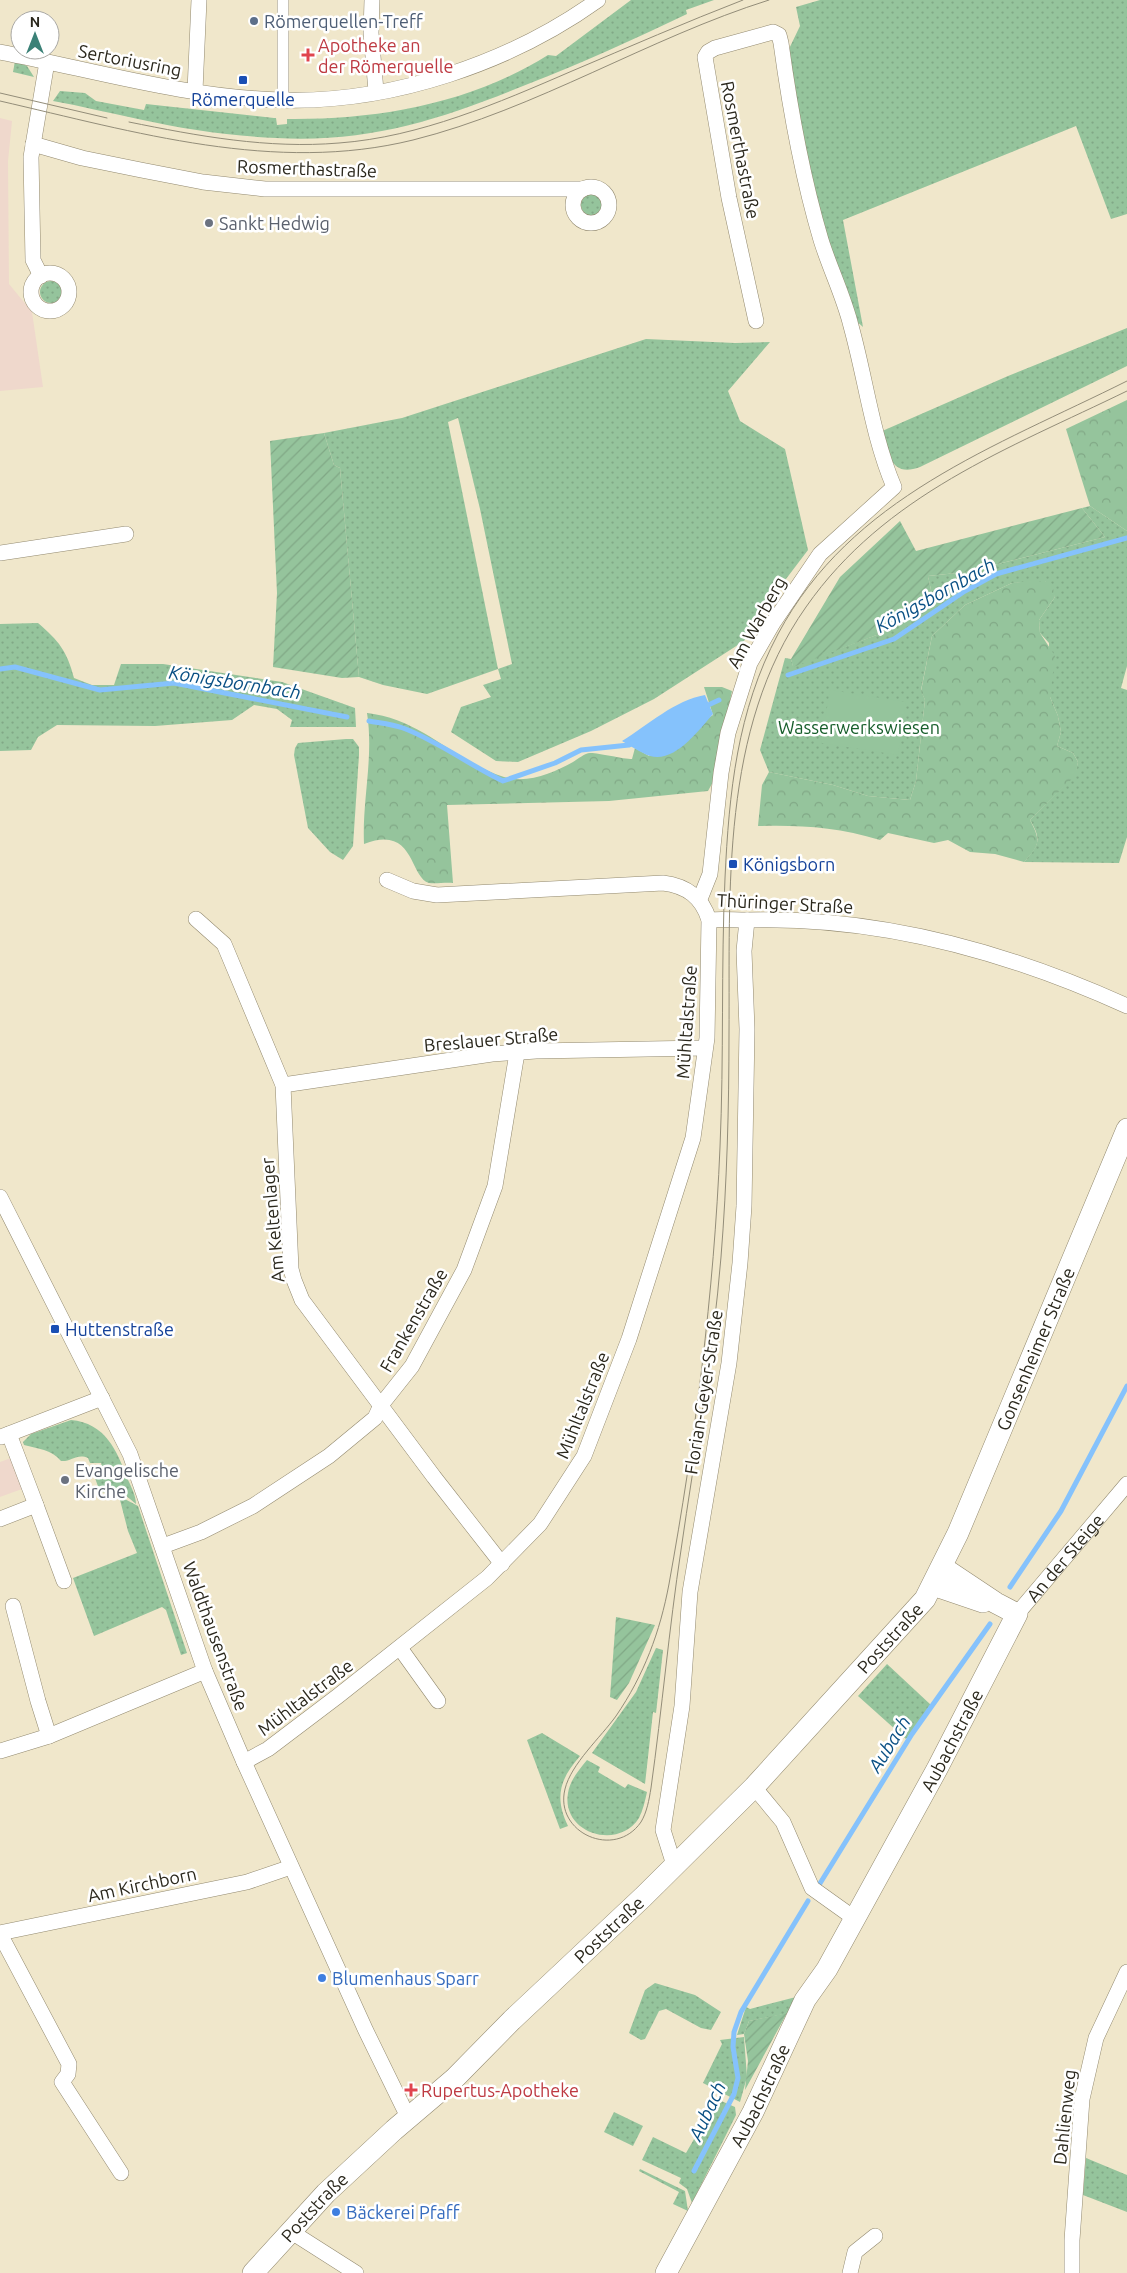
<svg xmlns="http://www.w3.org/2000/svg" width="1127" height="2273" viewBox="0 0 1127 2273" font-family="Ubuntu,sans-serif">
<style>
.education{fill:#efd8cc}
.grass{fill:url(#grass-dots);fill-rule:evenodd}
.forest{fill:url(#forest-crowns)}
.garden{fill:url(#garden-furrows)}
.pitch{fill:#95c49c}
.water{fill:#85c2fc}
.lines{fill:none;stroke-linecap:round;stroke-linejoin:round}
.stream{stroke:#85c2fc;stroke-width:5}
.pedestrian-casing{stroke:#92896f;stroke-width:12}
.minor-casing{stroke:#92896f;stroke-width:16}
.secondary-casing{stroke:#92896f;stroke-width:22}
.pedestrian{stroke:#fff;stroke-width:11}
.minor{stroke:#fff;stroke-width:15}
.secondary{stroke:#fff;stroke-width:21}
.tram{stroke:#938d79;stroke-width:1}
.service-dot{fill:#5c6f8a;stroke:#fff;stroke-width:2}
.health-dot{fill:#e0444e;stroke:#fff;stroke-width:2}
.transit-dot{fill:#1a4fb4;stroke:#fff;stroke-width:2}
.worship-dot{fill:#6b7280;stroke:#fff;stroke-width:2}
.shop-dot{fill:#3f7fe0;stroke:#fff;stroke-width:2}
.labels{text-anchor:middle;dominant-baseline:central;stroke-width:5;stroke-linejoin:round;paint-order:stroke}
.service-label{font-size:18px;fill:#4e5e75;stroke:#fff;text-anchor:start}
.health-label{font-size:18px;fill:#be3a42;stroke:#fff;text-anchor:start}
.street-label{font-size:18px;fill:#2b281d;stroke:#fff}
.transit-label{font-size:18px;fill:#164399;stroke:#fff;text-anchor:start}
.worship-label{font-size:18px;fill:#5b616d;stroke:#fff;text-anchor:start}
.park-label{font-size:18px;fill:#175e2b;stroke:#fff}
.shop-label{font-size:18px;fill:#366cbe;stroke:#fff;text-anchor:start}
.water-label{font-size:19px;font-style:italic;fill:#0a5084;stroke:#fff}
</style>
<defs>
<pattern id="grass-dots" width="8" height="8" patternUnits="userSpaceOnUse" patternTransform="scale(1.25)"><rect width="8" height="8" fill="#95c49c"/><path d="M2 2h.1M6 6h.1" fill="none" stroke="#81a886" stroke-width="1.8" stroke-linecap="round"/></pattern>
<pattern id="forest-crowns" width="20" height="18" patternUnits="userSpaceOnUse" patternTransform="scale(1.25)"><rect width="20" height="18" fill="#95c49c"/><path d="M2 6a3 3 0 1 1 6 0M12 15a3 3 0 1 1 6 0" fill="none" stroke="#81a886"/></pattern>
<pattern id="garden-furrows" width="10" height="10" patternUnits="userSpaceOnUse" patternTransform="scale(1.25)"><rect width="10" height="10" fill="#95c49c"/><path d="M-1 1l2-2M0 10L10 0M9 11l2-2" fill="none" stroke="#81a886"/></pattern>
</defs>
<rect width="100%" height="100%" fill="#f0e7cb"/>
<g class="education">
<path d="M 0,118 L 12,121 L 8,161 L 9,284 L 32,312 L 43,387 L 0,391 Z"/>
<path d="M 11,1458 L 22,1489 L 0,1497 L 0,1462 Z"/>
</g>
<g class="grass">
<path d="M 631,0 L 714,0 L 686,10 L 687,14 C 635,39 582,63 528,84 C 442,119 371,143 276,138 C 230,136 183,129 138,119 C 109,113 81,106 53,101 L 60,91 L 85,93 L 96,101 L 144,110 L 146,104 L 274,118 L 276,118 L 277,125 L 287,124 L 287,119 C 377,120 470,104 548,55 L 556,56 Z"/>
<path d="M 820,0 L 1127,0 L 1127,214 L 1111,219 L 1076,126 L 843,220 L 863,327 L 854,319 L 823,232 L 805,159 L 787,53 L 800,26 L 796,7 Z"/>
<path d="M 15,61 L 27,66 L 34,77 L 13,72 Z"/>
<circle cx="592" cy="205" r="11"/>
<circle cx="51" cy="292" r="11"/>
<path d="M 1127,328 L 1127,366 L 920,467 C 891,478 889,454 880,432 L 1008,376 Z"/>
<path d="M 646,339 L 735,343 L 770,342 L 728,391 L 740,421 L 785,449 L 808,550 L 767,604 L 744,641 L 654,699 L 591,731 L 518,762 L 496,761 L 451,732 L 461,707 L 491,697 L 483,685 L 501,679 L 498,669 L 427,694 L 383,685 L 359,677 L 340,468 L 334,465 L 324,433 L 402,418 ZM 458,418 L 480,509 L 512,664 L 498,669 L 448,422 Z"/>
<path d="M 1090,506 L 1127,531 L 1127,666 L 1121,688 L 1127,690 L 1127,837 L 1119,863 L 1024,862 C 1039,845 1042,840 1030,820 L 1075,775 L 1078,762 L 1073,753 L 1057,746 L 1061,732 L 1058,716 L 1050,697 L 1049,643 L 1040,633 L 1039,620 L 1055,597 L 1045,581 L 1012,583 L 965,605 L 932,636 L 921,690 L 925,700 L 916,781 L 910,800 L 868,796 L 833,785 L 769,772 L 760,750 L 785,658 L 791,659 L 793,666 L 882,633 L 934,604 L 928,576 L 966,572 L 1105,537 L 1082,508 Z"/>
<path d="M 38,623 C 59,641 67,651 74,678 L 92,685 L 114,685 L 121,664 L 163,664 L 282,682 L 355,708 L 356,727 L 290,727 L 292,720 L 277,709 L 254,705 L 232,720 L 155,726 L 57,725 L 38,737 L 31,750 L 0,751 L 0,624 Z"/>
<path d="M 346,739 L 353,739 L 359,747 L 359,755 L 353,846 L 343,860 L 330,852 L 308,828 L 294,755 L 295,748 L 298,743 Z"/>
<path d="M 71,1420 C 105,1423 117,1450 127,1478 C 131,1486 136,1496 136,1504 L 124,1494 L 100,1492 L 95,1478 L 103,1471 L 101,1463 L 90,1463 L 88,1458 C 77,1453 71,1462 61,1461 C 51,1449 38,1449 24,1445 L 23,1442 L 31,1434 Z"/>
<path d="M 119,1496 L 138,1506 L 187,1653 L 181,1655 L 166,1610 L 162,1607 L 94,1636 L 73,1578 L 137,1553 L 128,1531 Z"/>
<path d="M 656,1648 L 663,1650 L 656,1713 L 653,1712 L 645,1784 L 592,1753 L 636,1692 Z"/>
<path d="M 887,1664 L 931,1705 L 906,1739 L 858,1696 Z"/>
<path d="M 542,1733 L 580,1756 C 560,1779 554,1797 568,1826 L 560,1829 L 527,1740 Z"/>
<path d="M 587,1760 L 600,1767 L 598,1772 L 625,1788 L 628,1784 L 647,1792 C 645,1801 643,1810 639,1818 C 618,1851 561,1833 568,1793 C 570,1780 579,1770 587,1760 Z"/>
<path d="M 655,1983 L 695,1995 L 721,2012 L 711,2030 L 701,2028 L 666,2009 L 659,2011 L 645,2039 L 641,2040 L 629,2033 L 645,1990 Z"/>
<path d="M 796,1997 L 789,2013 L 749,2021 L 744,2034 L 737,2035 L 746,2007 L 750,2009 Z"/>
<path d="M 744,2037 L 747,2077 L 740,2102 L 703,2083 L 722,2044 L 720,2040 Z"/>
<path d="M 719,2100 L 735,2107 L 736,2115 L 692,2203 L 687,2189 L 679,2183 L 681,2178 L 642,2160 L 653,2137 L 686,2153 L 712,2108 Z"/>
<path d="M 614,2112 L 643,2126 L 633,2146 L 604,2132 Z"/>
<path d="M 1086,2158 L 1127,2175 L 1127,2212 L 1083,2195 Z"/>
<path d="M 640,2169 L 685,2191 L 688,2211 L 673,2204 L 679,2192 L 639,2171 Z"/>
</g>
<g class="forest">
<path d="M 1127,400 L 1127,531 L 1090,506 L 1066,429 Z"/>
<path d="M 1031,581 L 1045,581 L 1052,584 L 1055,597 L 1039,620 L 1040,633 L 1055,656 L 1050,697 L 1058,716 L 1061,732 L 1057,746 L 1073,753 L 1078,762 L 1076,775 L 1030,820 C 1041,841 1040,845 1024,862 L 995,854 L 970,852 L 948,840 L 934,843 L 888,833 L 880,840 C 837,827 802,825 758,826 L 762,785 L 769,772 L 833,785 L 868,796 L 910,800 L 916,781 L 925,700 L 921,691 L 932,636 L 965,605 L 1012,583 Z"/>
<path d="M 704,687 L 722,687 L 732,691 L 714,780 L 708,791 L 609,801 L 447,805 L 453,883 C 446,882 436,884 429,883 C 409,877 415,824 364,844 C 362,800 374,757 367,713 C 422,719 454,761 504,777 C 528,784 553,773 573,762 C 578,759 585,753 590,753 C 594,752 624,759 632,759 L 635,748 L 649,756 L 713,715 Z"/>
</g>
<g class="garden">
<path d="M 324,433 L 334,465 L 340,468 L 359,677 L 342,678 L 273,667 L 277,593 L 270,441 Z"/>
<path d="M 1082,508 L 1105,537 L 966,572 L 928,576 L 934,604 L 882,633 L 793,667 L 791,659 L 840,577 L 900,521 L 916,551 Z"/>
<path d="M 616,1617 L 655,1625 L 629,1683 L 617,1700 L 610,1697 Z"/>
<path d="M 787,2013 L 745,2090 L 748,2061 L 744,2034 L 749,2021 Z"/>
</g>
<path class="pitch" d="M 830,690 L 906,702 L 898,755 L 821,743 Z"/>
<path class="water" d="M 705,695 L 713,714 C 698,731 675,763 650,756 C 641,753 631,746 622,741 C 648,725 675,700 705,695 Z"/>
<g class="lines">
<g class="stream">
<path d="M 0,669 L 15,667 L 100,690 L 174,683 L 347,717"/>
<path d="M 788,675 L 894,639 L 965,591 L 996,574 L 1127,538"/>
<path d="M 704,707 L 719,700"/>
<path d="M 369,721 C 380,723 392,724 403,728 C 438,741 469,765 503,781 L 555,763 L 581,750 L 629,745 L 634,742"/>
<path d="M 1010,1587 L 1061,1511 L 1127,1386"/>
<path d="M 819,1885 L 912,1734 L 990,1624"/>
<path d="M 694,2171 L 734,2094 L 738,2078 L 733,2047 L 734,2032 L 741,2012 L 808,1901"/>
</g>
<g class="pedestrian-casing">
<path id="pedestrian" d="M 283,100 L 283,0"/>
</g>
<g class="minor-casing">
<g id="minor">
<path d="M 372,0 L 371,33 L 376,91"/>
<path d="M 0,52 C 94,70 187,98 283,100 C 392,103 510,63 598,0"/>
<path d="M 195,91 L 199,0"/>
<path d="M 33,144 L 82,158 L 141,170 L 203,182 L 265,189 L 583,189"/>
<circle cx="591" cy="205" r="18"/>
<circle cx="50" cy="292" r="19"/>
<path d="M 41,276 L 33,260 L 31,157 L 47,62"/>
<path d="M 0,553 L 126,534"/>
<path d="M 700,899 L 710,874 L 721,773 L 728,733 L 750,663 L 773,623 L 820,554 L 894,487 C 872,435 866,380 851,326 C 844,297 830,269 821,240 C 802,176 790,109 781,43 L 779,35 L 773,32 L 715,48 L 708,52 L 705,57 L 729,198 L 756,321"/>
<path d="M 196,919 L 224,944 L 283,1085 L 291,1269 L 294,1280 L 302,1300 L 434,1477 L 502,1564"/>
<path d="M 709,920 C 721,919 734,920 747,920 C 878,916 1008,952 1127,1006"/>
<path d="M 283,1085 L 492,1054 L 536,1051 L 704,1048"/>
<path d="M 0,1197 L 130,1454 L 205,1671 L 244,1762 L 366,2031 L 408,2117"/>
<path d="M 1,1437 L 102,1398"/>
<path d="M 36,1505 L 64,1581"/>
<path d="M 0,1519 L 36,1505 L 9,1434"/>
<path d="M 163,1546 L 201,1532 L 253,1506 L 329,1456 L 375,1418 L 381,1405 L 412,1366 L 464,1270 L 495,1186 L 517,1053"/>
<path d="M 13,1606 L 38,1701 L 49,1736"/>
<path id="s1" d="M 1017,1614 L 1127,1484"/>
<path d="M 400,1648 L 438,1701"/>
<path d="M 0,1751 L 49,1736 L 205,1671"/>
<path d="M 244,1762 L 268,1749 L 338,1696 L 487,1578 L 540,1524 L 584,1456 L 629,1339 L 693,1138 L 707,1038 L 709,920 C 702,897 687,886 663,883 L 437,895 L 413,891 L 387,880"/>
<path d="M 754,1787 L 783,1822 L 812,1888 L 854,1918"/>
<path d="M 674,1865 L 663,1830 L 682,1706 L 690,1592 L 729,1363 L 740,1263 L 744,1206 L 747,1029 L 744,951 L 747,920"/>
<path d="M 0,1933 L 247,1882 L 291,1867"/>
<path d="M 0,1934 L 69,2064 L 68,2074 L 62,2082 L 121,2173"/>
<path d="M 290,2231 L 356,2273"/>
<path d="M 850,2273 L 855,2252 L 875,2236"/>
<path d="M 1072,2273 L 1072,2240 L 1082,2099 L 1096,2038 L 1127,1972"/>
</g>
</g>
<g class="secondary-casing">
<g id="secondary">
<path d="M 933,1585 L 983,1602"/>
<path id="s2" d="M 253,2273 L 326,2193 L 394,2130 L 454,2079 L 512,2020 L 643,1897 L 754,1787 L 925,1599 L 958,1533 L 1127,1129"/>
<path id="s3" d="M 666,2273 L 753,2112 L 805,2000 L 827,1969 L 937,1769 L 1017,1614 L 996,1603 L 942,1567"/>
</g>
</g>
<use href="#pedestrian" class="pedestrian"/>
<use href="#minor" class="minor"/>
<use href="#secondary" class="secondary"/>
<g class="tram">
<path d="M 0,93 L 107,118"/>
<path d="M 0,101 C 135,132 275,174 413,140 C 537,109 648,38 769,0"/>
<path d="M 129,122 C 198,136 268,149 339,143 C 420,137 498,103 572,71 C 629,47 686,22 743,0"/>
<path d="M 1127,381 C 995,447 851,497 778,634 C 737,711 729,793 725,878 C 721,967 724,1057 720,1147 C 714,1293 695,1440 669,1584 C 660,1632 644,1675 616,1716 C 601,1737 571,1764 565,1789 C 554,1833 615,1860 641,1822 C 647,1812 649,1800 651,1788 C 662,1709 669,1629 681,1550 C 695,1452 713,1356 721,1257 C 727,1182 729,1108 729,1033 C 730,891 720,729 806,607 C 885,494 1008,449 1127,391"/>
</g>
</g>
<circle class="service-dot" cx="254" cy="21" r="5"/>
<g class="health-dot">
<path d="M305.5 47.5h5v5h5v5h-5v5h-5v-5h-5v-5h5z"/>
<path d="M408.5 2082.5h5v5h5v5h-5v5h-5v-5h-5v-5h5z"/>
</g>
<g class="transit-dot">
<rect x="238" y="75" width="10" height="10" rx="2.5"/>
<rect x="728" y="859" width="10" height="10" rx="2.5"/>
<rect x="50" y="1324" width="10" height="10" rx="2.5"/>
</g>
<g class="worship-dot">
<circle cx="209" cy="223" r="5"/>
<circle cx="65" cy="1480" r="5"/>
</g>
<g class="shop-dot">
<circle cx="322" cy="1978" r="5"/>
<circle cx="336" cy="2212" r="5"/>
</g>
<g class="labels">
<g class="service-label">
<text x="264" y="21">Römerquellen-Treff</text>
</g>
<g class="health-label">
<text x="318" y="45">Apotheke an<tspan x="318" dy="21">der Römerquelle</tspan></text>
<text x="421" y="2090">Rupertus-Apotheke</text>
</g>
<g class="street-label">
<text transform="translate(130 60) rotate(11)">Sertoriusring</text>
<text transform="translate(741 150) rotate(79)">Rosmerthastraße</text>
<text transform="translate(307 168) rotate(2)">Rosmerthastraße</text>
<text transform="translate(756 622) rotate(-61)">Am Warberg</text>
<text transform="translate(785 903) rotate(3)">Thüringer Straße</text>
<text transform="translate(686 1022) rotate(-86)">Mühltalstraße</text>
<text transform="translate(491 1039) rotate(-5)">Breslauer Straße</text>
<text transform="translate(272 1220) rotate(-95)">Am Keltenlager</text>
<text transform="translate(413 1320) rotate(-60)">Frankenstraße</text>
<text stroke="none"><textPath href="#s2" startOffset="1226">Gonsenheimer Straße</textPath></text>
<text transform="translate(703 1392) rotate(-81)">Florian-Geyer-Straße</text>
<text transform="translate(582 1405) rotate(-68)">Mühltalstraße</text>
<text stroke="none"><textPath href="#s1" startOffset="74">An der Steige</textPath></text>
<text transform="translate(216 1636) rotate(70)">Waldthausenstraße</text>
<text stroke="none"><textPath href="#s2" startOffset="900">Poststraße</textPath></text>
<text transform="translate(305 1697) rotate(-37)">Mühltalstraße</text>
<text stroke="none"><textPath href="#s3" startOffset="605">Aubachstraße</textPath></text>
<text transform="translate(142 1884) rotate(-12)">Am Kirchborn</text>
<text stroke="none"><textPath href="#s2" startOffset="495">Poststraße</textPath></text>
<text stroke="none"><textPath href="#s3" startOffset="201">Aubachstraße</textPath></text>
<text transform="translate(1064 2117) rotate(-84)">Dahlienweg</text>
<text stroke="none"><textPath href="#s2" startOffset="90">Poststraße</textPath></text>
</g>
<g class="transit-label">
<text x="243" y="99" text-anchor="middle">Römerquelle</text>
<text x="743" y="864">Königsborn</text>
<text x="65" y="1329">Huttenstraße</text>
</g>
<g class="worship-label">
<text x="219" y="223">Sankt Hedwig</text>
<text x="75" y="1470">Evangelische<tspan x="75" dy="21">Kirche</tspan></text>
</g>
<g class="park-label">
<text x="859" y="727">Wasserwerkswiesen</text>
</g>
<g class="shop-label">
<text x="332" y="1978">Blumenhaus Sparr</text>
<text x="346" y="2212">Bäckerei Pfaff</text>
</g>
<g class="water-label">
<text transform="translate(935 595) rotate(-29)">Königsbornbach</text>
<text transform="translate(235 682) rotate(9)">Königsbornbach</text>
<text transform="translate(889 1744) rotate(-58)">Aubach</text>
<text transform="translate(707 2111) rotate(-65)">Aubach</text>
</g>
</g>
<g transform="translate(35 35)"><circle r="24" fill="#ffffff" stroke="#aaa9a5"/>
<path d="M0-4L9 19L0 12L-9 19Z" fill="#3b8177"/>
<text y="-8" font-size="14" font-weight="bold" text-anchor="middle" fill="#2b281d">N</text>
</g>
</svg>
